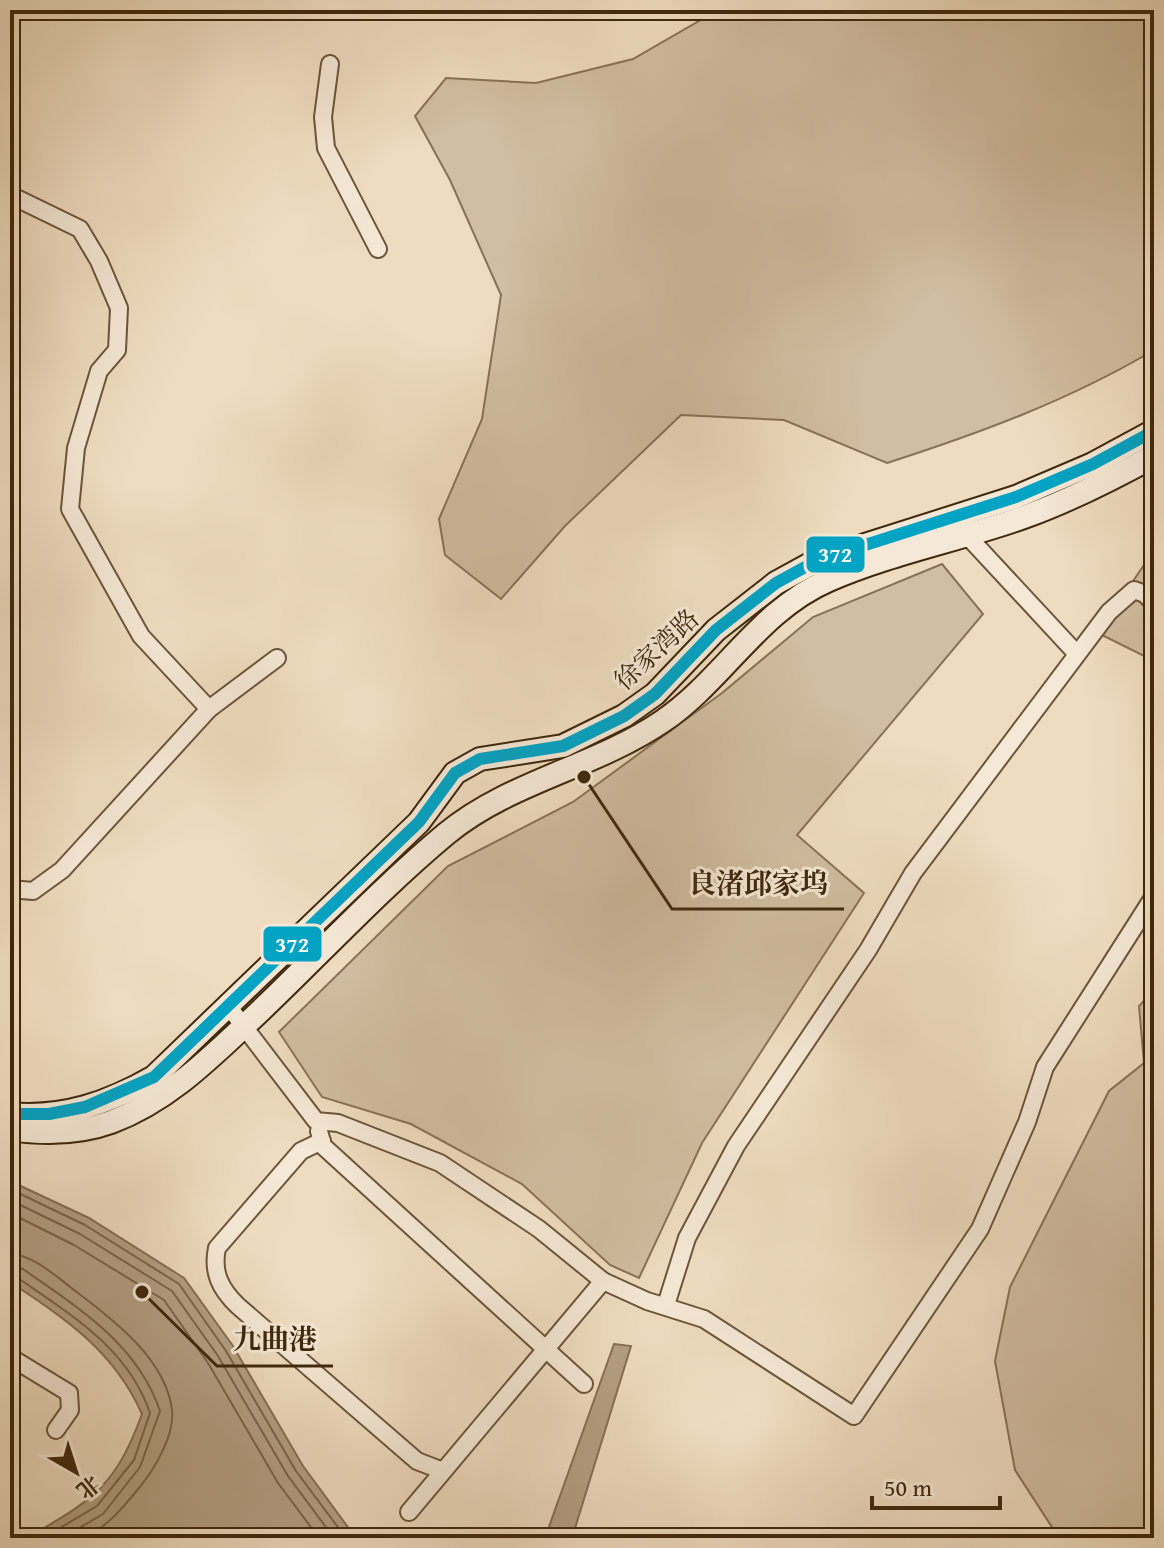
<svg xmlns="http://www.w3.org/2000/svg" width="1164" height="1548" viewBox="0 0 1164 1548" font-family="'Gentium Book Plus','Noto Serif SC',serif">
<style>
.green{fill:#d1bda1;stroke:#887256;stroke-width:2}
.water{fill:#b49f83;stroke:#866f53;stroke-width:2}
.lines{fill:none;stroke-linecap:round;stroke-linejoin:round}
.shore{stroke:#7a6448;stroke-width:2}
.street-casing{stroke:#6c5539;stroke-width:20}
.secondary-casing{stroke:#40280c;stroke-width:26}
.street{stroke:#f5e8d6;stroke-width:16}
.secondary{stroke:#f5e8d6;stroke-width:22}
.bus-1-casing{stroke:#f5e8d6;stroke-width:18}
.bus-1{stroke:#03a3c4;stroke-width:12}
.labels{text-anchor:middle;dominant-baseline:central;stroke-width:6;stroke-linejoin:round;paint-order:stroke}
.street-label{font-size:26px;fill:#40280c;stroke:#f5e8d6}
.leader{fill:none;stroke:#40280c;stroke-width:3}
.callout-dot{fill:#40280c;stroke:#f5e8d6;stroke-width:3}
.callout-label{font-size:28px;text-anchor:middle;font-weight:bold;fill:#40280c;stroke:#f5e8d6;stroke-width:6;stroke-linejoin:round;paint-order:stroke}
.line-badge{stroke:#f5e8d6;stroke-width:3}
.badge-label{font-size:22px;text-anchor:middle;font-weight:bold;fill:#fff}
</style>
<rect width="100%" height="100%" fill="#efdcc0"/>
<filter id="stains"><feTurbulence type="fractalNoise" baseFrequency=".0025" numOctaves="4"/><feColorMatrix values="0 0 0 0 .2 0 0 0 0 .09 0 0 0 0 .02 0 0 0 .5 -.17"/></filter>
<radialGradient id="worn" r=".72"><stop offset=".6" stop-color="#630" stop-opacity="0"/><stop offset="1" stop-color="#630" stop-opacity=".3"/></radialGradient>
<g class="green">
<path d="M 718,10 L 1154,10 L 1154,350 C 1070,400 980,433 887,463 L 784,420 L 681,415 L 565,526 L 501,599 L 445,555 L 439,519 L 482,419 L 501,295 L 450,180 L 415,116 L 446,78 L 536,83 L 633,59 Z"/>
<path d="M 1154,550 L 1154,661 L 1098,633 Z"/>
<path d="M 942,564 L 983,614 L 797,835 L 864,893 L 702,1143 L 639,1278 L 610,1265 L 522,1184 L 411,1124 L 322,1097 L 279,1032 L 448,866 L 573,802 L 722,693 L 813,617 Z"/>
<path d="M 1154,990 L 1154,1538 L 1059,1538 L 1015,1470 L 995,1361 L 1010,1287 L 1109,1091 L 1144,1063 L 1139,1006 Z"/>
</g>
<g class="water">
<path d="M 10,1181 L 89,1218 L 184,1278 L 233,1346 L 303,1466 L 356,1538 L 27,1538 C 92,1500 115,1488 142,1414 C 114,1351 66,1319 10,1282 Z"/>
<path d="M 614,1344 L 631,1346 L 572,1538 L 545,1538 Z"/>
</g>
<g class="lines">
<g class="shore">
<path d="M 10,1189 L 85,1225 L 179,1284 L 226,1351 L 296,1471 L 346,1538"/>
<path d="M 10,1200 L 80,1234 L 172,1291 L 218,1356 L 288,1476 L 334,1538"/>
<path d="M 10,1213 L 74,1245 L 164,1300 L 208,1363 L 278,1483 L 319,1538"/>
<path d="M 10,1254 C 35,1255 59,1279 78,1293 C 115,1321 166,1360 172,1410 C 175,1435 154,1470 139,1488 C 122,1509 109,1524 86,1538"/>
<path d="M 10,1266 L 23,1269 C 78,1308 137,1343 160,1411 L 140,1467 L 103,1514 L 62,1538"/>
<path d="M 10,1276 L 18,1278 C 71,1315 128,1348 150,1413 L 134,1460 L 97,1506 L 43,1538"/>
</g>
<g class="street-casing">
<g id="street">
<path d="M 330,64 L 323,117 L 326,148 L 378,249"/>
<path d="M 10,195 L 80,229 L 99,261 L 119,308 L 117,350 L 99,371 L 76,448 L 70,509 L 141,636 L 209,709"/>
<path d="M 960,528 L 1076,653"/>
<path d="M 10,889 L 33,891 L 62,870 L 209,709 L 277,658"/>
<path d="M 229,1007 L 316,1121 L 338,1123 L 440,1163 L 539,1229 L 603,1281 L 647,1301 L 704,1319 L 854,1416 L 980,1229 L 1027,1122 L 1045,1067 L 1154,896"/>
<path d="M 319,1131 L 323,1146 L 584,1384"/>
<path d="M 322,1141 L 301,1151 L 217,1248 C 212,1272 220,1289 238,1306 L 417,1461 L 443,1471"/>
<path d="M 666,1305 L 687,1238 L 736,1146 L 868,950 L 913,873 L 1109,612 L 1134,590 L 1145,594 L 1154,604"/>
<path d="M 10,1357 L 69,1393 L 70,1410 L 56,1430"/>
<path d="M 409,1512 L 603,1281"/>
</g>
</g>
<g class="secondary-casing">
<g id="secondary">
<path d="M 10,1114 C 63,1119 109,1103 154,1077 L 419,822 L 455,773 L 480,759 L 563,746 L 624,716 L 655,694 L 716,630 L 776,583 L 818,560 L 1016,497 L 1093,464 L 1154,431"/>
<path d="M 10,1129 C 44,1134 78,1134 111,1122 C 170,1100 213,1055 258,1013 C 320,954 380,889 446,834 C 510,781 594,768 663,721 C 723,680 759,610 829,580 C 891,553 960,540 1024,517 C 1069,501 1112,479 1154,456"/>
</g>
</g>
<use href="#street" class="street"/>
<use href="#secondary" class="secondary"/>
<g class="bus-1-casing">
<path id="bus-1" d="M 10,1114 L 49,1114 L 85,1107 L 154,1077 L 419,822 L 455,773 L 480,759 L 563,746 L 624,716 L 655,694 L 716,630 L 776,583 L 818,560 L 1016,497 L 1093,464 L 1154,431"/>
</g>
<use href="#bus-1" class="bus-1"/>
</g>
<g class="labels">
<g class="street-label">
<text transform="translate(656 649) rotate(-43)">徐家湾路</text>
</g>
</g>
<path class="leader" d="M584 777L672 909H844M142 1292L217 1366H333"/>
<g class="callout-dot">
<circle cx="584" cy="777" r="8"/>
<circle cx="142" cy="1292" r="8"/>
</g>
<g class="callout-label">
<text x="758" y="893">良渚邱家坞</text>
<text x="275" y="1349">九曲港</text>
</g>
<g class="line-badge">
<rect x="805" y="535" width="61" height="39" rx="8" fill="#03a3c4"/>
<rect x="262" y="925" width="61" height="38" rx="8" fill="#03a3c4"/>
</g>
<g class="badge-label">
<text x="835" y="562">372</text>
<text x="292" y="952">372</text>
</g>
<rect width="1164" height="1548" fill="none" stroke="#efdcc0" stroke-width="40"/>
<rect x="12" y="12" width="1140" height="1524" fill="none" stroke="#40280c" stroke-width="4"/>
<rect x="20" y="20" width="1124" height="1508" fill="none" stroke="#40280c" stroke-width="2"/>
<g transform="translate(76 1472) rotate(141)" stroke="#f5e8d6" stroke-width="6" paint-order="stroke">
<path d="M0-6L14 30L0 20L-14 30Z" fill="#40280c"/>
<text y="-12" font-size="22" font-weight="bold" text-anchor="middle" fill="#40280c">北</text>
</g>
<path d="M872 1496v12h128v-12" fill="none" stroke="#40280c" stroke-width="4"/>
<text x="884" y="1496" font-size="24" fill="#40280c" stroke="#f5e8d6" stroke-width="6" paint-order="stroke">50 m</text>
<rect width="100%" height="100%" filter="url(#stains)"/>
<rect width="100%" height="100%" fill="url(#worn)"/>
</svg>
